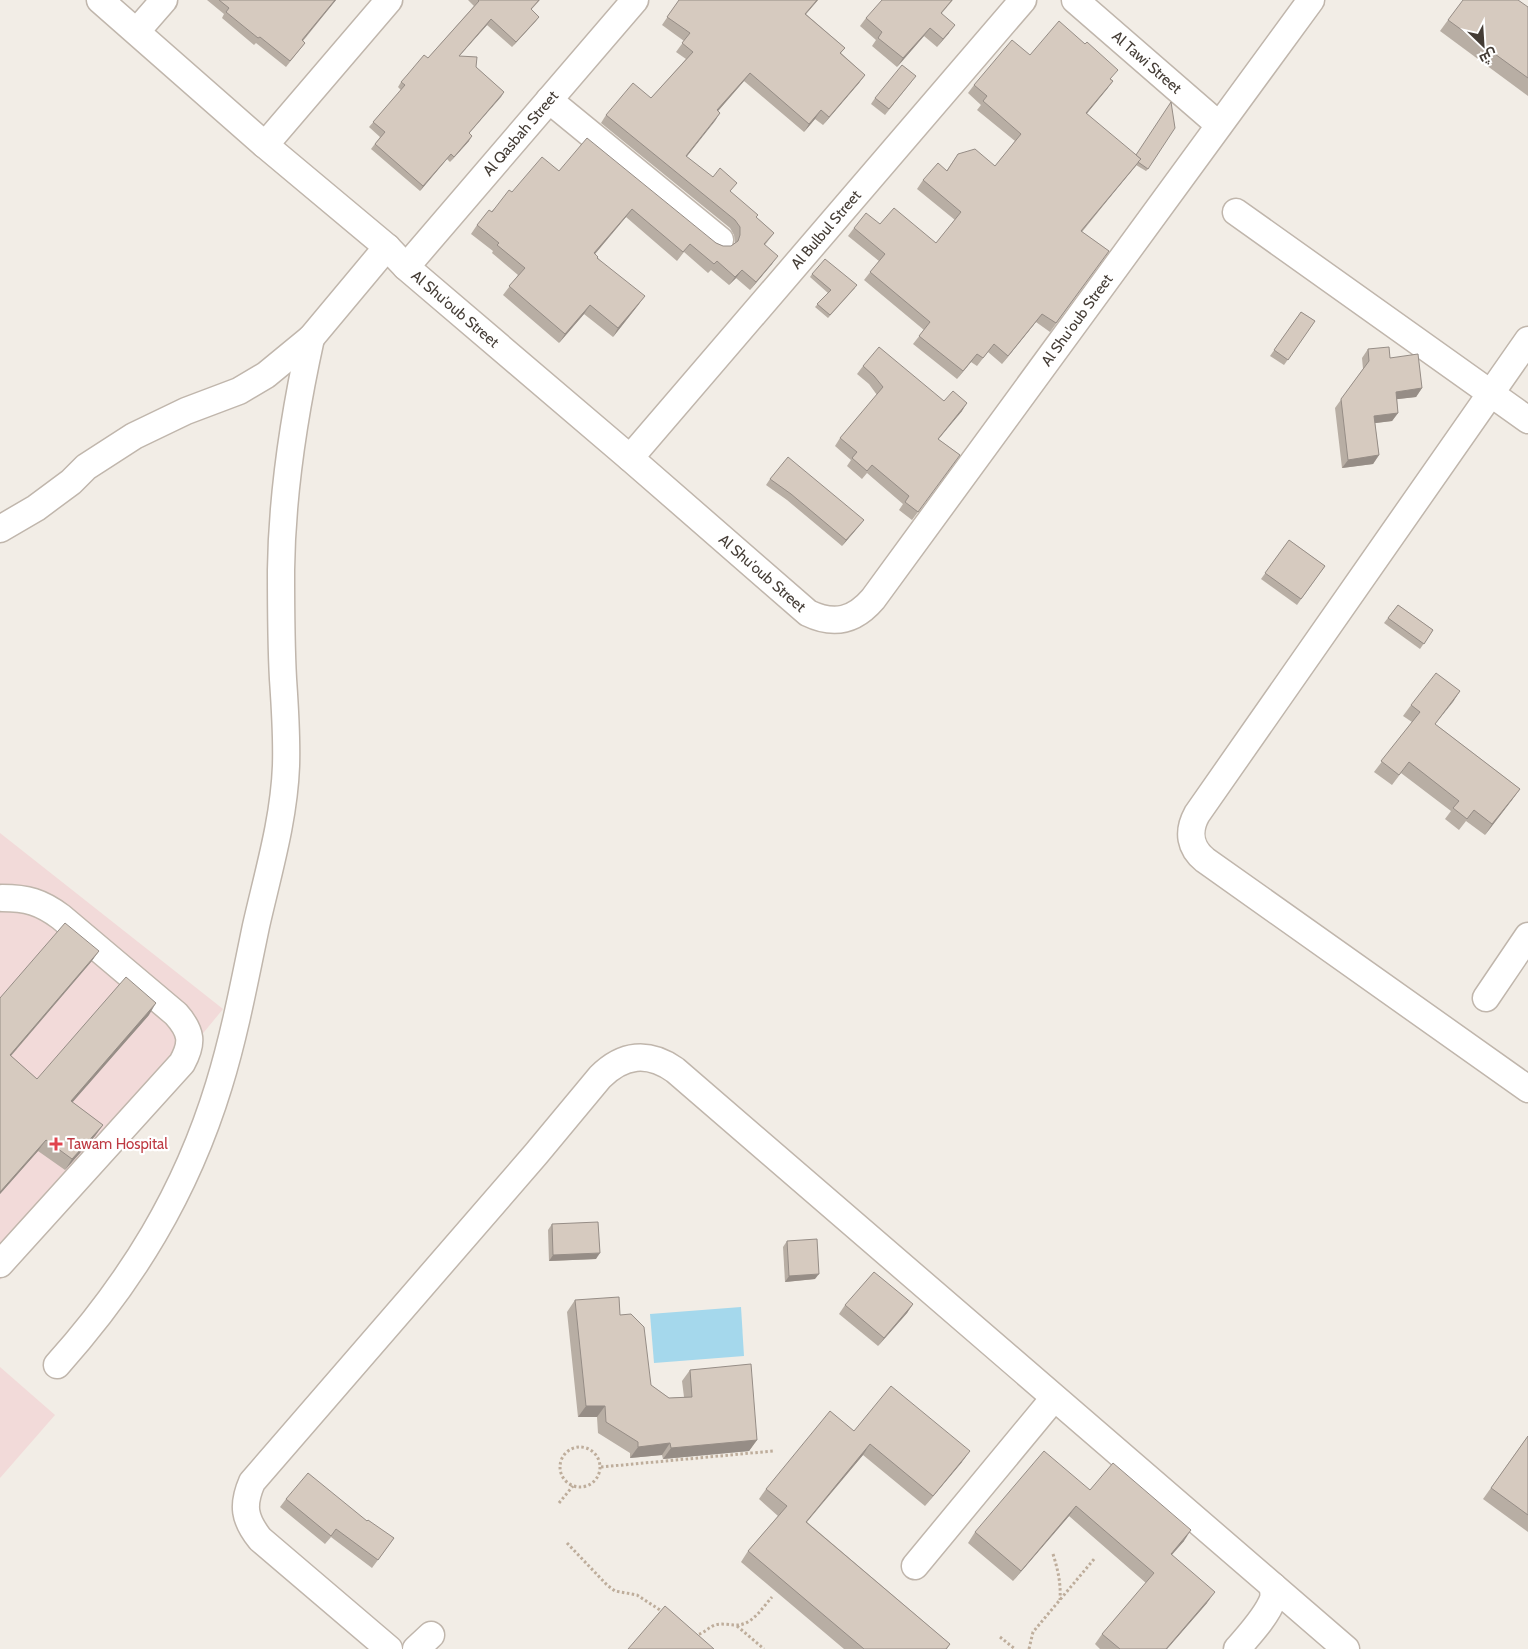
<svg xmlns="http://www.w3.org/2000/svg" width="1528" height="1649" viewBox="0 0 1528 1649" font-family="Cabin,Cairo,sans-serif">
<style>
.medical{fill:#f2dad9}
.water{fill:#a5d8ec}
.lines{fill:none;stroke-linecap:round;stroke-linejoin:round}
.minor-casing{stroke:#c0b6ac;stroke-width:29}
.path{stroke:#bead9b;stroke-width:3;stroke-dasharray:2.5 2.5;stroke-linecap:butt}
.minor{stroke:#fff;stroke-width:26}
.wall{fill:#b8aea4}
.shaded-wall{fill:#968d86}
.building{fill:#d6cabf;stroke:#968d86}
.health-dot{fill:#e0444e;stroke:#fff;stroke-width:2}
.labels{text-anchor:middle;dominant-baseline:central;stroke-width:4.5;stroke-linejoin:round;paint-order:stroke}
.street-label{font-size:15px;fill:#443c35;stroke:#fff}
.health-label{font-size:15px;fill:#be3a42;stroke:#fff;text-anchor:start}
</style>
<rect width="100%" height="100%" fill="#f2ede6"/>
<g class="medical">
<path d="M 0,833 L 223,1009 L 0,1280 Z"/>
<path d="M 0,1367 L 55,1415 L 0,1478 Z"/>
</g>
<path class="water" d="M 741,1307 L 744,1356 L 654,1363 L 650,1314 Z"/>
<g class="lines">
<g class="minor-casing">
<g id="minor">
<path id="s1" d="M 100,0 L 265,145 L 387,247 L 406,267 L 630,458 L 808,613 C 835,626 855,620 873,599 L 1311,0"/>
<path id="s2" d="M 1075,0 L 1219,125"/>
<path d="M 137,31 L 164,0"/>
<path d="M 549,100 L 720,240"/>
<path d="M 265,145 L 389,0"/>
<path d="M 1236,212 L 1528,420"/>
<path id="s3" d="M 406,267 L 635,0"/>
<path d="M 1528,340 L 1197,814 C 1187,832 1190,848 1205,860 L 1528,1089"/>
<path id="s4" d="M 630,458 L 1023,0"/>
<path d="M 0,529 L 36,508 L 71,482 L 86,467 L 134,436 L 186,411 L 239,391 L 266,375 L 311,338 L 387,247"/>
<path d="M 1486,998 L 1528,936"/>
<path d="M 0,1264 L 182,1063 C 193,1043 192,1032 176,1014 L 61,917 C 41,902 27,898 2,898"/>
<path d="M 57,1365 C 132,1281 186,1193 219,1085 C 235,1033 245,979 256,926 C 268,873 284,820 286,766 C 287,736 285,708 283,679 C 281,642 281,606 281,570 C 282,491 294,415 311,338"/>
<path d="M 915,1566 L 1054,1398"/>
<path d="M 389,1649 L 260,1539 C 244,1519 242,1505 252,1482 L 536,1154 L 600,1077 C 623,1054 648,1051 675,1070 L 1346,1649"/>
<path d="M 416,1649 L 431,1635"/>
<path d="M 1237,1649 C 1249,1635 1267,1616 1273,1599 C 1274,1595 1273,1590 1273,1586"/>
</g>
</g>
<g class="path">
<circle cx="580" cy="1467" r="20"/>
<path d="M 601,1467 L 773,1451"/>
<path d="M 559,1503 L 573,1486"/>
<path d="M 567,1543 L 607,1585 L 615,1591 L 637,1595 L 663,1612"/>
<path d="M 1053,1554 C 1058,1570 1061,1583 1060,1600"/>
<path d="M 737,1626 L 764,1649"/>
<path d="M 694,1635 C 703,1635 707,1628 715,1625 C 722,1623 729,1625 735,1625 C 752,1626 762,1608 772,1597"/>
<path d="M 1000,1637 L 1015,1649"/>
<path d="M 1029,1649 L 1033,1632 L 1095,1558"/>
</g>
<use href="#minor" class="minor"/>
</g>
<g class="wall">
<path d="M 207,0 L 336,0 L 303,41 L 305,43 L 286,67 L 256,43 L 254,45 L 222,18 L 224,14 Z"/>
<path d="M 468,0 L 540,0 L 531,10 L 539,17 L 535,22 L 512,47 L 487,25 L 459,56 L 476,67 L 504,92 L 469,133 L 469,141 L 450,162 L 447,159 L 420,191 L 371,149 L 380,137 L 369,127 L 401,90 L 398,87 L 401,82 L 428,58 L 474,6 Z"/>
<path d="M 679,0 L 818,0 L 806,14 L 845,48 L 841,53 L 865,75 L 859,83 L 823,125 L 815,119 L 804,132 L 744,81 L 718,111 L 720,113 L 686,157 L 731,192 L 756,217 L 774,233 L 765,245 L 772,264 L 750,290 L 736,278 L 729,285 L 711,270 L 708,273 L 684,252 L 677,261 L 626,217 L 595,254 L 598,258 L 639,304 L 613,337 L 584,314 L 559,343 L 503,295 L 518,275 L 492,253 L 493,251 L 471,234 L 477,225 L 512,192 L 559,171 L 723,246 L 731,246 L 735,243 L 734,235 L 730,228 L 601,123 L 606,115 L 651,98 L 686,59 L 676,52 L 684,41 L 662,25 Z"/>
<path d="M 953,0 L 942,13 L 949,33 L 937,47 L 924,36 L 897,67 L 872,46 L 876,40 L 860,26 L 866,18 Z"/>
<path d="M 1528,7 L 1528,96 L 1440,31 L 1448,20 Z"/>
<path d="M 1030,55 L 1111,79 L 1113,81 L 1107,89 L 1086,114 L 1148,169 L 1146,171 L 1136,165 L 1082,232 L 1109,251 L 1050,332 L 1036,322 L 1002,364 L 988,352 L 977,366 L 971,362 L 957,379 L 913,344 L 924,330 L 864,280 L 879,261 L 848,236 L 854,228 L 880,224 L 936,243 L 955,220 L 917,189 L 923,180 L 947,170 L 958,154 L 995,166 L 1015,141 L 977,110 L 981,105 L 968,93 L 974,85 Z"/>
<path d="M 912,81 L 885,115 L 871,104 L 875,98 Z"/>
<path d="M 812,274 L 855,288 L 828,318 L 815,307 L 828,293 L 810,277 Z"/>
<path d="M 1301,312 L 1315,321 L 1284,365 L 1270,356 Z"/>
<path d="M 1368,349 L 1390,358 L 1422,388 L 1416,397 L 1397,399 L 1398,413 L 1392,421 L 1375,423 L 1379,455 L 1373,464 L 1342,468 L 1335,408 L 1363,369 L 1362,358 Z"/>
<path d="M 863,366 L 944,401 L 962,411 L 938,439 L 960,455 L 912,520 L 899,510 L 903,504 L 867,473 L 862,479 L 847,466 L 851,460 L 835,446 L 840,438 L 877,395 L 869,384 L 857,374 Z"/>
<path d="M 770,479 L 860,525 L 842,546 L 787,500 L 766,485 Z"/>
<path d="M 1289,540 L 1325,566 L 1297,605 L 1261,579 Z"/>
<path d="M 1398,605 L 1433,630 L 1420,649 L 1384,623 Z"/>
<path d="M 1460,691 L 1435,724 L 1520,789 L 1485,835 L 1466,821 L 1459,830 L 1445,819 L 1451,811 L 1401,773 L 1392,785 L 1374,772 L 1412,722 L 1403,716 L 1411,705 Z"/>
<path d="M 99,951 L 91,962 L 11,1056 L 37,1079 L 149,1015 L 72,1102 L 103,1125 L 95,1136 L 65,1170 L 38,1151 L 0,1194 L 0,998 Z"/>
<path d="M 552,1224 L 596,1259 L 549,1261 L 548,1230 Z"/>
<path d="M 787,1241 L 815,1279 L 785,1282 L 783,1247 Z"/>
<path d="M 575,1300 L 620,1315 L 651,1385 L 669,1398 L 684,1397 L 682,1381 L 690,1370 L 757,1440 L 749,1451 L 663,1459 L 662,1455 L 630,1458 L 630,1453 L 598,1433 L 597,1417 L 578,1417 L 567,1312 Z"/>
<path d="M 913,1304 L 907,1313 L 878,1346 L 839,1314 L 845,1305 Z"/>
<path d="M 854,1431 L 962,1462 L 925,1506 L 863,1455 L 807,1522 L 950,1644 L 947,1649 L 844,1649 L 741,1562 L 748,1551 L 778,1516 L 759,1499 L 766,1489 Z"/>
<path d="M 1528,1436 L 1528,1532 L 1483,1499 Z"/>
<path d="M 1090,1490 L 1184,1541 L 1171,1555 L 1207,1603 L 1167,1649 L 1100,1649 L 1095,1644 L 1102,1634 L 1146,1583 L 1069,1516 L 1013,1581 L 968,1543 L 975,1532 Z"/>
<path d="M 286,1499 L 367,1521 L 394,1538 L 372,1568 L 331,1537 L 325,1544 L 280,1507 Z"/>
</g>
<g class="shaded-wall">
<path d="M 335,0 L 336,0 L 298,46 L 302,40 Z"/>
<path d="M 817,0 L 818,0 L 799,22 L 805,14 Z"/>
<path d="M 539,17 L 535,22 L 512,47 L 516,42 Z"/>
<path d="M 491,19 L 487,25 L 455,61 L 459,56 Z"/>
<path d="M 955,25 L 949,33 L 937,47 L 943,39 Z"/>
<path d="M 930,28 L 924,36 L 897,67 L 903,58 Z"/>
<path d="M 750,73 L 744,81 L 711,119 L 717,110 Z"/>
<path d="M 865,75 L 859,83 L 823,125 L 829,117 Z"/>
<path d="M 1113,81 L 1107,89 L 1080,122 L 1086,113 Z"/>
<path d="M 504,92 L 501,97 L 465,138 L 469,133 Z"/>
<path d="M 821,110 L 815,119 L 804,132 L 809,124 Z"/>
<path d="M 720,113 L 715,121 L 680,165 L 686,156 Z"/>
<path d="M 472,136 L 469,141 L 450,162 L 454,157 Z"/>
<path d="M 451,154 L 447,159 L 420,191 L 423,186 Z"/>
<path d="M 1141,159 L 1135,167 L 1075,239 L 1081,231 Z"/>
<path d="M 632,209 L 626,217 L 588,262 L 594,253 Z"/>
<path d="M 778,256 L 772,264 L 750,290 L 756,282 Z"/>
<path d="M 742,270 L 736,278 L 729,285 L 735,277 Z"/>
<path d="M 645,296 L 639,304 L 613,337 L 618,328 Z"/>
<path d="M 590,305 L 584,314 L 559,343 L 565,334 Z"/>
<path d="M 1042,314 L 1036,322 L 1002,364 L 1008,356 Z"/>
<path d="M 977,354 L 971,362 L 957,379 L 963,371 Z"/>
<path d="M 1422,388 L 1416,397 L 1390,400 L 1396,392 Z"/>
<path d="M 967,403 L 962,411 L 932,447 L 938,439 Z"/>
<path d="M 1398,413 L 1392,421 L 1368,424 L 1374,416 Z"/>
<path d="M 1379,455 L 1373,464 L 1342,468 L 1348,460 Z"/>
<path d="M 864,520 L 860,525 L 842,546 L 846,540 Z"/>
<path d="M 1460,691 L 1453,702 L 1427,734 L 1435,724 Z"/>
<path d="M 1520,789 L 1512,800 L 1485,835 L 1492,824 Z"/>
<path d="M 99,951 L 91,962 L 2,1066 L 10,1055 Z"/>
<path d="M 156,1003 L 149,1015 L 64,1112 L 71,1101 Z"/>
<path d="M 103,1125 L 95,1136 L 65,1170 L 72,1159 Z"/>
<path d="M 46,1140 L 38,1151 L 0,1194 L 0,1192 Z"/>
<path d="M 600,1253 L 596,1259 L 549,1261 L 553,1255 Z"/>
<path d="M 819,1274 L 815,1279 L 785,1282 L 789,1276 Z"/>
<path d="M 913,1304 L 907,1313 L 878,1346 L 884,1338 Z"/>
<path d="M 586,1406 L 605,1406 L 597,1417 L 578,1417 Z"/>
<path d="M 757,1440 L 749,1451 L 663,1459 L 671,1448 Z"/>
<path d="M 670,1443 L 662,1455 L 630,1458 L 638,1447 Z"/>
<path d="M 870,1444 L 863,1455 L 798,1532 L 806,1522 Z"/>
<path d="M 970,1451 L 962,1462 L 925,1506 L 933,1496 Z"/>
<path d="M 1076,1506 L 1069,1516 L 1013,1581 L 1021,1571 Z"/>
<path d="M 1191,1530 L 1184,1541 L 1163,1565 L 1171,1554 Z"/>
<path d="M 1215,1592 L 1207,1603 L 1167,1649 L 1166,1649 Z"/>
</g>
<g class="building">
<path d="M 219,0 L 335,0 L 302,40 L 305,43 L 290,61 L 260,37 L 258,38 L 226,12 L 229,8 Z"/>
<path d="M 478,0 L 539,0 L 531,9 L 539,17 L 516,42 L 491,19 L 459,56 L 477,57 L 476,67 L 504,92 L 469,133 L 472,136 L 454,157 L 451,154 L 423,186 L 375,144 L 385,132 L 373,122 L 405,85 L 401,82 L 408,74 L 424,55 L 428,58 L 479,1 Z"/>
<path d="M 679,0 L 817,0 L 805,14 L 845,48 L 840,53 L 865,75 L 829,117 L 821,110 L 809,124 L 750,73 L 717,110 L 720,113 L 686,156 L 713,177 L 720,168 L 737,183 L 730,191 L 758,215 L 756,217 L 774,233 L 764,244 L 778,256 L 756,282 L 742,270 L 735,277 L 717,261 L 714,264 L 690,244 L 683,252 L 632,209 L 594,253 L 598,257 L 597,258 L 645,296 L 618,328 L 590,305 L 565,334 L 509,286 L 525,268 L 497,245 L 499,243 L 477,225 L 489,210 L 492,212 L 509,190 L 512,192 L 542,157 L 559,171 L 587,138 L 716,243 L 723,246 L 731,246 L 738,241 L 740,235 L 740,227 L 735,220 L 606,115 L 633,83 L 651,98 L 693,52 L 682,43 L 690,33 L 667,17 Z"/>
<path d="M 882,0 L 952,0 L 941,13 L 955,25 L 943,39 L 930,28 L 903,58 L 878,38 L 882,32 L 866,18 Z"/>
<path d="M 1463,0 L 1518,0 L 1528,7 L 1528,78 L 1448,20 Z"/>
<path d="M 1059,21 L 1085,44 L 1087,42 L 1118,70 L 1110,79 L 1113,81 L 1086,113 L 1141,159 L 1081,231 L 1109,251 L 1056,323 L 1042,314 L 1008,356 L 994,344 L 983,358 L 977,354 L 963,371 L 919,336 L 930,322 L 870,272 L 885,254 L 854,228 L 866,213 L 880,224 L 894,208 L 936,243 L 961,212 L 923,180 L 938,163 L 947,171 L 958,154 L 975,149 L 995,166 L 1021,134 L 983,101 L 987,96 L 974,85 L 1012,40 L 1030,55 Z"/>
<path d="M 902,65 L 916,76 L 889,109 L 875,98 Z"/>
<path d="M 1171,102 L 1175,128 L 1148,169 L 1138,162 L 1141,159 L 1136,155 Z"/>
<path d="M 825,259 L 857,285 L 830,315 L 817,304 L 831,290 L 812,274 Z"/>
<path d="M 1301,312 L 1315,321 L 1288,360 L 1274,350 Z"/>
<path d="M 879,347 L 944,401 L 953,391 L 967,403 L 938,439 L 960,455 L 918,512 L 905,502 L 909,496 L 872,465 L 867,471 L 852,458 L 857,452 L 840,438 L 883,387 L 874,376 L 863,366 Z"/>
<path d="M 1389,347 L 1390,358 L 1418,354 L 1422,388 L 1396,392 L 1398,413 L 1374,416 L 1379,455 L 1348,460 L 1341,399 L 1369,361 L 1368,349 Z"/>
<path d="M 788,457 L 864,520 L 846,540 L 791,494 L 770,479 Z"/>
<path d="M 1289,540 L 1325,566 L 1301,599 L 1265,573 Z"/>
<path d="M 1398,605 L 1433,630 L 1424,644 L 1388,618 Z"/>
<path d="M 1436,673 L 1460,691 L 1435,724 L 1520,789 L 1492,824 L 1474,810 L 1467,819 L 1453,808 L 1459,801 L 1409,762 L 1399,775 L 1381,761 L 1420,712 L 1411,705 Z"/>
<path d="M 65,923 L 99,951 L 10,1055 L 37,1079 L 126,977 L 156,1003 L 71,1101 L 103,1125 L 72,1159 L 46,1140 L 0,1192 L 0,998 Z"/>
<path d="M 598,1222 L 600,1253 L 553,1255 L 552,1224 Z"/>
<path d="M 817,1239 L 819,1274 L 789,1276 L 787,1241 Z"/>
<path d="M 874,1272 L 913,1304 L 884,1338 L 845,1305 Z"/>
<path d="M 619,1297 L 620,1315 L 631,1314 L 644,1327 L 651,1385 L 669,1398 L 692,1397 L 690,1370 L 751,1364 L 757,1440 L 671,1448 L 670,1443 L 638,1447 L 638,1442 L 606,1422 L 605,1406 L 586,1406 L 575,1300 Z"/>
<path d="M 891,1386 L 970,1451 L 933,1496 L 870,1444 L 806,1522 L 950,1644 L 946,1649 L 864,1649 L 748,1551 L 787,1506 L 766,1489 L 830,1411 L 854,1431 Z"/>
<path d="M 1528,1436 L 1528,1515 L 1491,1488 Z"/>
<path d="M 1044,1451 L 1090,1490 L 1113,1463 L 1191,1530 L 1171,1554 L 1215,1592 L 1166,1649 L 1120,1649 L 1102,1634 L 1154,1573 L 1076,1506 L 1021,1571 L 975,1532 Z"/>
<path d="M 308,1473 L 367,1521 L 368,1520 L 394,1538 L 378,1560 L 336,1529 L 331,1536 L 286,1499 Z"/>
<path d="M 665,1606 L 714,1649 L 628,1649 Z"/>
</g>
<path class="health-dot" d="M53.5 1136.5h5v5h5v5h-5v5h-5v-5h-5v-5h5z"/>
<g class="labels">
<g class="street-label">
<text stroke="none"><textPath href="#s2" startOffset="95">Al Tawi Street</textPath></text>
<text stroke="none"><textPath href="#s3" startOffset="176">Al Qasbah Street</textPath></text>
<text stroke="none"><textPath href="#s4" startOffset="301">Al Bulbul Street</textPath></text>
<text stroke="none"><textPath href="#s1" startOffset="471">Al Shu'oub Street</textPath></text>
<text stroke="none"><textPath href="#s1" startOffset="1355">Al Shu'oub Street</textPath></text>
<text stroke="none"><textPath href="#s1" startOffset="876">Al Shu'oub Street</textPath></text>
</g>
<g class="health-label">
<text x="67" y="1144">Tawam Hospital</text>
</g>
</g>
<g transform="translate(1483 45) rotate(155)" stroke="#ffffff" stroke-width="4" paint-order="stroke">
<path d="M0-4L9 19L0 12L-9 19Z" fill="#443c35"/>
<text y="-8" font-size="14" font-weight="bold" text-anchor="middle" fill="#443c35">ش</text>
</g>
</svg>
